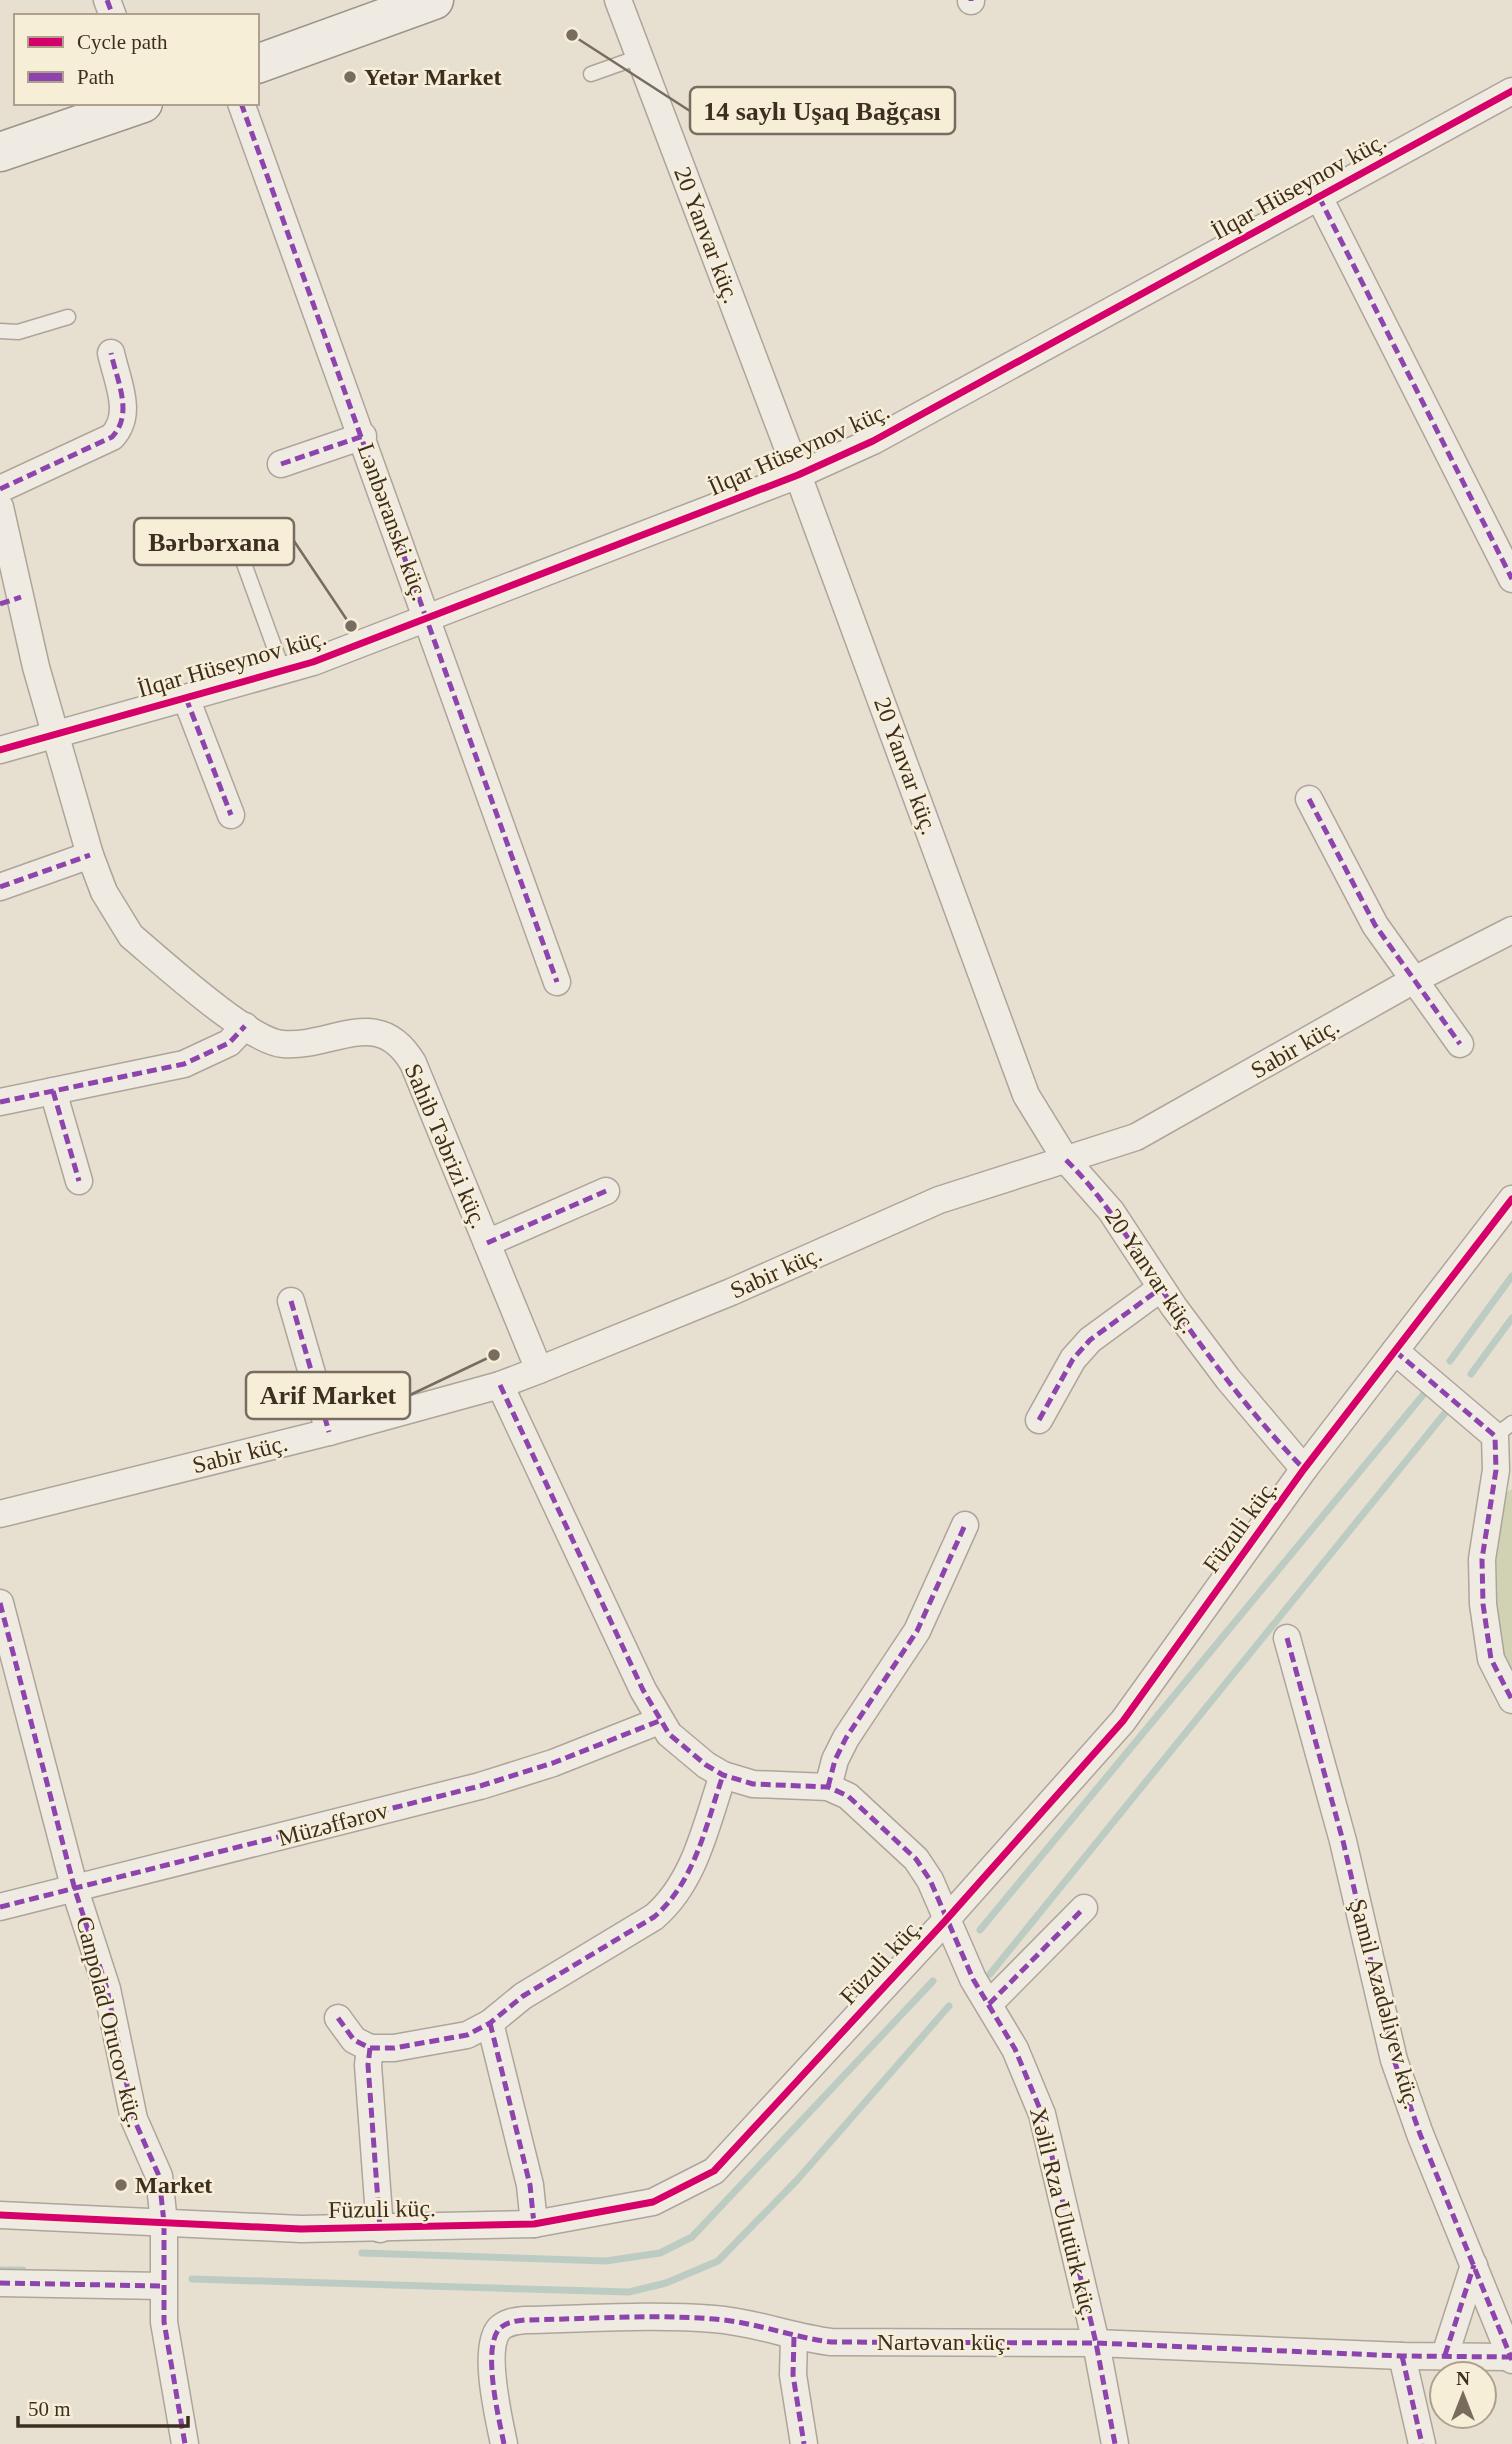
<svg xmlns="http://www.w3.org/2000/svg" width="1512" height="2444" viewBox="0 0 1512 2444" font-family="Georgia,serif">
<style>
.cemetery{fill:#d1d1b3}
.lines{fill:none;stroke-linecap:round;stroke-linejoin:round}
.stream{stroke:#bcccc2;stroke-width:7}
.lane-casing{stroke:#ada599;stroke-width:17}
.street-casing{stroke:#ada599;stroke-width:29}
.secondary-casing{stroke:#9c958a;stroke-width:41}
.lane{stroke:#efebe3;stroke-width:14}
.street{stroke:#efebe3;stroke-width:26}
.secondary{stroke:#efebe3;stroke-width:38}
.quiet{stroke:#8e44ad;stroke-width:5;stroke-dasharray:10 5;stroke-linecap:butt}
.cycleway-casing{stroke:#f7eed8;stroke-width:11}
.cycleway{stroke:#d6006c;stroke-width:7}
.poi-dot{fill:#786c5e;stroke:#f7eed8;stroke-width:2.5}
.labels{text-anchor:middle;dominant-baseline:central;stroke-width:5;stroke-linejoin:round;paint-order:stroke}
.poi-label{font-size:24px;font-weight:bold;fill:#3d2e20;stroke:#f7eed8;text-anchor:start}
.street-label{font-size:24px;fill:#3d2e20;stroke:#f7eed8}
.leader{fill:none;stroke:#786c5e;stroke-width:2.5}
.callout-dot{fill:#786c5e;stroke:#f7eed8;stroke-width:2.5}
.callout{fill:#f7eed8;stroke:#786c5e;stroke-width:2.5}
.callout-label{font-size:26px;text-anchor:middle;font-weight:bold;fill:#3d2e20}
</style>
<rect width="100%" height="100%" fill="#e7e0d1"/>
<path class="cemetery" d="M 1512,1489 L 1512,1685 L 1497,1655 L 1496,1499 Z"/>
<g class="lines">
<g class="stream">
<path d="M 1450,1361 L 1512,1276"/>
<path d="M 1471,1374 L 1512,1318"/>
<path d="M 980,1930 L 1423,1395"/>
<path d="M 990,1974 L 1445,1413"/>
<path d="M 362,2253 L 606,2261 L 660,2253 L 692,2237 L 933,1981"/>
<path d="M 0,2270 L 23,2270"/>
<path d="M 192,2279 L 629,2292 L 666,2283 L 718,2261 L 798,2179 L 949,2006"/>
</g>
<g class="lane-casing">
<g id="lane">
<path d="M 591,74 L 639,57"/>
<path d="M 0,331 L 18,332 L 68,317"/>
<path d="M 238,547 L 283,671"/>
<path d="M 1495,1436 L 1512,1423"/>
</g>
</g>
<g class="street-casing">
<g id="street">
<path d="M 107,0 L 113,16"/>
<path d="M 618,0 L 798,475 L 1026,1095 L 1066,1160 L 1111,1211 L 1174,1307 L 1228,1379 L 1304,1469"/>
<path d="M 971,0 L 971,1"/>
<path d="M 241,103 L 557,982"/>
<path d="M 1319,197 L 1512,579"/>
<path d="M 281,464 L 363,436"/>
<path d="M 0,489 L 112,437 C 134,414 117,381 111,353"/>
<path d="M 0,507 L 36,667 L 90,855 L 104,892 L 131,936 C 161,961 249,1042 283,1044 C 334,1048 378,1004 413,1063 L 539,1370"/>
<path d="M 186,698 L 231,815"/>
<path d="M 0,750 L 313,662 L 798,475 L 873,441 L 1512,91"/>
<path d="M 1309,799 L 1375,925 L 1460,1044"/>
<path d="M 0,887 L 90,855"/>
<path d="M 53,1091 L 79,1181"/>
<path d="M 0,1102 L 184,1064 L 229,1043 L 245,1026"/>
<path d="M 487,1243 L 606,1191"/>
<path d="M 291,1301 L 329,1432"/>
<path d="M 1395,1351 L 1495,1436 L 1496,1470 L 1482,1559 L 1483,1604 L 1491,1659 L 1512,1700"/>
<path d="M 500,1385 L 643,1690 L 669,1734 L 706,1765 L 723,1775 L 753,1784 L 828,1787 L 848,1796 L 916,1859 L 930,1880 L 973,1979 L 1015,2049 L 1042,2114 L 1096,2343 L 1115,2444"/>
<path d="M 1039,1420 L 1073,1359 L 1090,1340 L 1161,1288"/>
<path d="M 0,1514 L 329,1432 L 500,1385 L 539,1370 L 731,1292 L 939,1200 L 1136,1137 L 1414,980 L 1512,930"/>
<path d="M 0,1603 L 75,1890 L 107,1989 L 134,2119 L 159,2176 L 164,2223 L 164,2322 L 185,2444"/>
<path d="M 1287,1638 L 1343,1841 L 1394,2060 L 1420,2134 L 1512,2360"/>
<path d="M 828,1787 L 835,1760 L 846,1738 L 917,1631 L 965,1525"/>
<path d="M 0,1907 L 480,1786 L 553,1763 L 659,1721"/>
<path d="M 989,2004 L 1084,1908"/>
<path d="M 338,2018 L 354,2040 L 370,2048 L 394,2048 L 467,2035 L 490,2023 L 523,1996 L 654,1917 C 695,1882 706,1825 723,1775"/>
<path d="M 490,2023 L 530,2185 L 534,2224"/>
<path d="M 370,2048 L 368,2065 L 380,2229"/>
<path d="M 0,2215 L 301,2229 L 534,2224 L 653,2202 L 714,2171 L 946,1920 L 1123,1721 L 1304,1469 L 1512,1199"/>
<path d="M 0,2283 L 162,2286"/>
<path d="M 794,2337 L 793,2375 L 804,2444"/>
<path d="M 1445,2355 L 1474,2265"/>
<path d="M 1402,2356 L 1422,2444"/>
<path d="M 504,2444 C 499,2419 482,2350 499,2329 C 506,2322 515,2321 525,2320 C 587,2319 652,2314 714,2319 C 755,2322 791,2337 831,2342 L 1096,2343 L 1402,2356 L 1511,2357"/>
</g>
</g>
<g class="secondary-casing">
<g id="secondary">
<path d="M 257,64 L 434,0"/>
<path d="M 0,152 L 143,103"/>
</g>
</g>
<use href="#lane" class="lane"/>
<use href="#street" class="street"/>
<use href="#secondary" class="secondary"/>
<g class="quiet">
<path d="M 107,0 L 113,16"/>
<path d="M 971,0 L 971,1"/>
<path d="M 241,103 L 557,982"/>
<path d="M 1319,197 L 1512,579"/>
<path d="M 281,464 L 363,436"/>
<path d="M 0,489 L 112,437 C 134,414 117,381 111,353"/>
<path d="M 0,604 L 21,597"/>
<path d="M 186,698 L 231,815"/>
<path d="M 1309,799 L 1375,925 L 1460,1044"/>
<path d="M 0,887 L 90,855"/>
<path d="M 53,1091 L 79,1181"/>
<path d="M 0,1102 L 184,1064 L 229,1043 L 245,1026"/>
<path d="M 1066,1160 C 1110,1203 1138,1256 1173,1306 C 1213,1363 1256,1420 1304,1469"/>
<path d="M 487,1243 L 606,1191"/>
<path d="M 291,1301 L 329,1432"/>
<path d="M 1395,1351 L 1495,1436 L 1496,1470 L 1482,1559 L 1483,1604 L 1491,1659 L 1512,1700"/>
<path d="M 500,1385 L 643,1690 L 669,1734 L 706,1765 L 723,1775 L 753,1784 L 828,1787 L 848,1796 L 916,1859 L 930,1880 L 973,1979 L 1015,2049 L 1042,2114 L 1096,2343 L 1115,2444"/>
<path d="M 1039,1420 L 1073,1359 L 1090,1340 L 1161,1288"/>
<path d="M 0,1603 L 75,1890 L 107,1989 L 134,2119 L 159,2176 L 164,2223 L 164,2322 L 185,2444"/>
<path d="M 1287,1638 L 1343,1841 L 1394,2060 L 1420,2134 L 1512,2360"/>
<path d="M 828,1787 L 835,1760 L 846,1738 L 917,1631 L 965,1525"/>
<path d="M 0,1907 L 480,1786 L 553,1763 L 659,1721"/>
<path d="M 989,2004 L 1084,1908"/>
<path d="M 338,2018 L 354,2040 L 370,2048 L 394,2048 L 467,2035 L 490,2023 L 523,1996 L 654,1917 C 695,1882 706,1825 723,1775"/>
<path d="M 490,2023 L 530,2185 L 534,2224"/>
<path d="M 370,2048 L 368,2065 L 380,2229"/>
<path d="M 0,2283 L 162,2286"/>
<path d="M 794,2337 L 793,2375 L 804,2444"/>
<path d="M 1445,2355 L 1474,2265"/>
<path d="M 1402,2356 L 1422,2444"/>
<path d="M 504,2444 C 499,2419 482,2350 499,2329 C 506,2322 515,2321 525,2320 C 587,2319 652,2314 714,2319 C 755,2322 791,2337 831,2342 L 1096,2343 L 1402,2356 L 1511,2357"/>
</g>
<g class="cycleway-casing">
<g id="cycleway">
<path d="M 0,750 L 313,662 L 798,475 L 873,441 L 1512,91"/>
<path d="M 0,2215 L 301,2229 L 534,2224 L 653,2202 L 714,2171 L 946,1920 L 1123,1721 L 1304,1469 L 1512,1199"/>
</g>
</g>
<use href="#cycleway" class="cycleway"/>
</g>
<g class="poi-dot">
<circle cx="350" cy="77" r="7"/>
<circle cx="121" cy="2185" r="7"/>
</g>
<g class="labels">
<g class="poi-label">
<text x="364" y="77">Yetər Market</text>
<text x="135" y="2185">Market</text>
</g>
<g class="street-label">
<text transform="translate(1299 186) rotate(-29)">İlqar Hüseynov küç.</text>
<text transform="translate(707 235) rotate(69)">20 Yanvar küç.</text>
<text transform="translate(799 449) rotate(-24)">İlqar Hüseynov küç.</text>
<text transform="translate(393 522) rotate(70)">Lənbəranski küç.</text>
<text transform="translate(232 663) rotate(-16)">İlqar Hüseynov küç.</text>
<text transform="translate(906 766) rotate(70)">20 Yanvar küç.</text>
<text transform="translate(1295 1048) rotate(-30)">Sabir küç.</text>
<text transform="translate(446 1146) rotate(67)">Sahib Təbrizi küç.</text>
<text transform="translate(1151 1271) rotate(56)">20 Yanvar küç.</text>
<text transform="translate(776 1272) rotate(-24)">Sabir küç.</text>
<text transform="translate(240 1454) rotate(-14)">Sabir küç.</text>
<text transform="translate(1240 1526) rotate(-54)">Füzuli küç.</text>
<text transform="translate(333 1824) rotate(-15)">Müzəffərov</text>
<text transform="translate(881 1961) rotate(-47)">Füzuli küç.</text>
<text transform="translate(1385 2004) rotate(75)">Şamil Azadəliyev küç.</text>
<text transform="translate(110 2022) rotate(76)">Canpolad Orucov küç.</text>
<text transform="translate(382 2209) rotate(-1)">Füzuli küç.</text>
<text transform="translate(1064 2214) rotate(76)">Xəlil Rza Ulutürk küç.</text>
<text x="944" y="2342">Nartəvan küç.</text>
</g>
</g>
<path class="leader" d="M572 35L690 111M351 626L294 541M494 1355L410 1395"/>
<g class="callout-dot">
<circle cx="572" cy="35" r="7"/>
<circle cx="351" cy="626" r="7"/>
<circle cx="494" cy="1355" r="7"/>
</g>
<g class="callout">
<rect x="690" y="87" width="265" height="47" rx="7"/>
<rect x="134" y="518" width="160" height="47" rx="7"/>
<rect x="246" y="1372" width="164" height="47" rx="7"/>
</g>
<g class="callout-label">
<text x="822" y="120">14 saylı Uşaq Bağçası</text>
<text x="214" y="551">Bərbərxana</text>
<text x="328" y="1404">Arif Market</text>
</g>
<rect x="14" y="14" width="245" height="91" fill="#f7eed8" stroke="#ada18e" stroke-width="2"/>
<rect x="28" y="37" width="35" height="10" fill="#d6006c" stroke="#ada18e" stroke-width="2"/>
<text x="77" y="49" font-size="21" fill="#3d2e20">Cycle path</text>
<rect x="28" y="72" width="35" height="10" fill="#8e44ad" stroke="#ada18e" stroke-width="2"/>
<text x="77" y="84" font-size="21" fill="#3d2e20">Path</text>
<g transform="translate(1463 2395)"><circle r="33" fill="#f7eed8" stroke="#ada18e" stroke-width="2"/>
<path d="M0-5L12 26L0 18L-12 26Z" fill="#786c5e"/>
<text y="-10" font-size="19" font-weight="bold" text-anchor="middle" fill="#3d2e20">N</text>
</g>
<path d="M18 2416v10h170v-10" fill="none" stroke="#3d2e20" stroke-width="3.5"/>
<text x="28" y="2416" font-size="21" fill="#3d2e20" stroke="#f7eed8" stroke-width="5" paint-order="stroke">50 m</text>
</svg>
